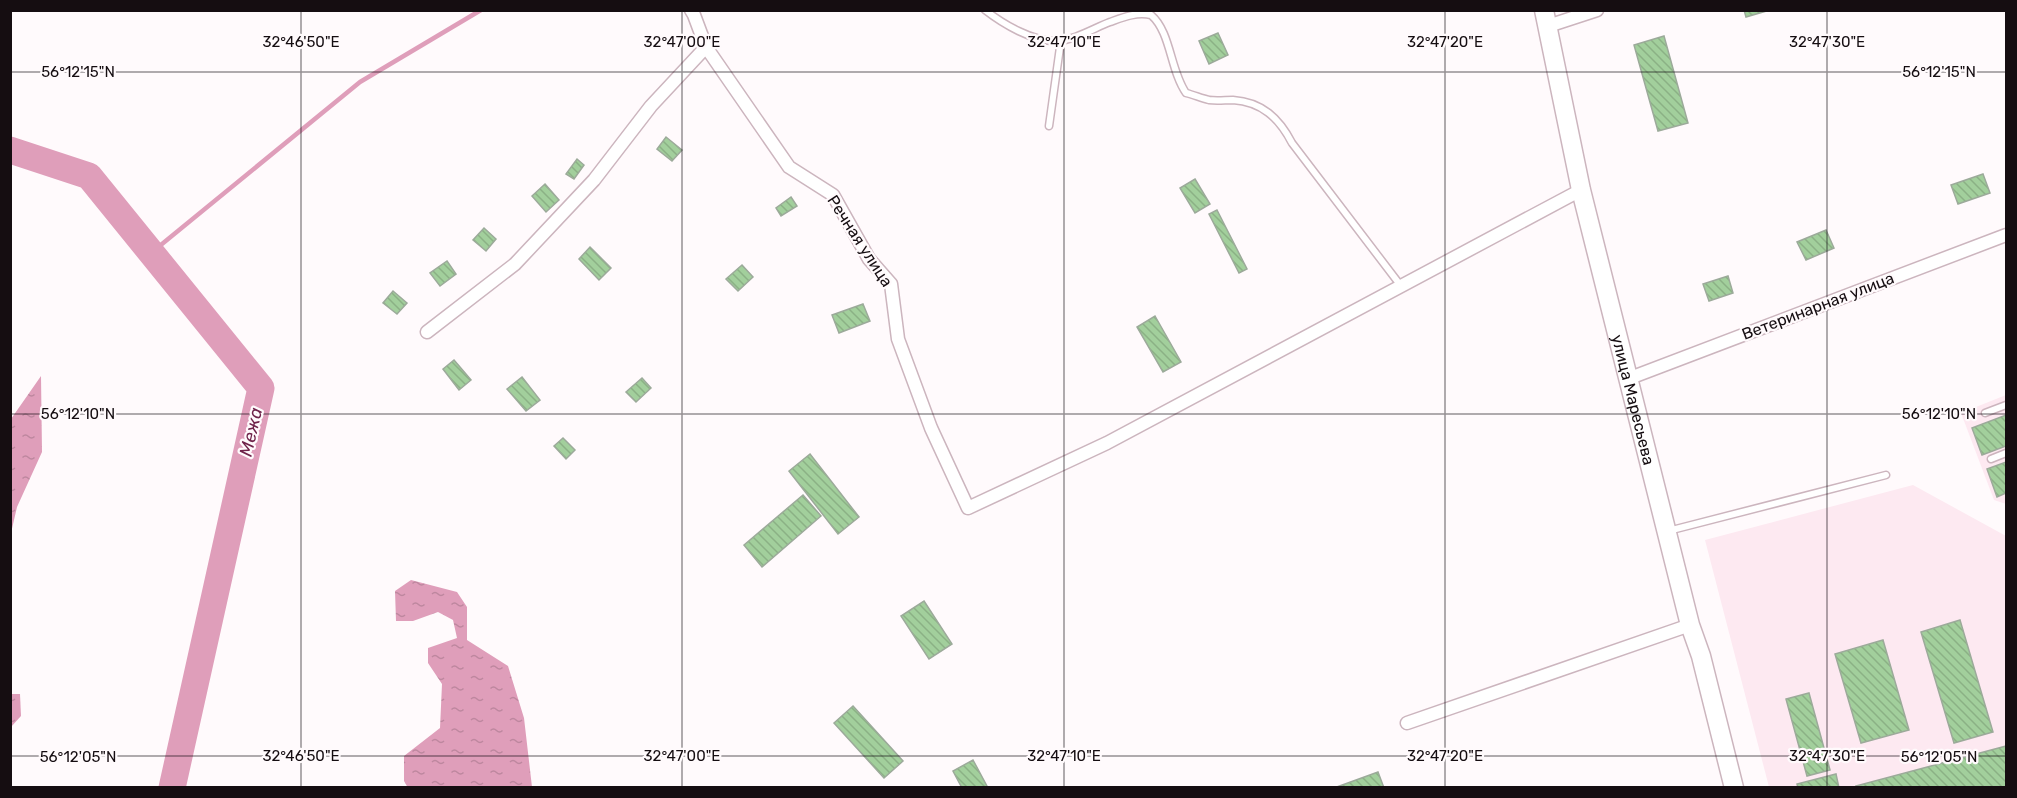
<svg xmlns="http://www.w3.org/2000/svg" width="2017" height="798" viewBox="0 0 2017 798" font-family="Rubik,sans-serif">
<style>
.built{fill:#fde9f1}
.water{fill:url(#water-ripples)}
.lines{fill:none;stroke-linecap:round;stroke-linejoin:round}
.stream{stroke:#df9eba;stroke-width:4.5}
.river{stroke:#df9eba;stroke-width:27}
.building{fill:url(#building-back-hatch);stroke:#9caa9a;stroke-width:1.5}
.service-casing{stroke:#ccb5be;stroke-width:9}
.minor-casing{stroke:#ccb5be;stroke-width:15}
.primary-casing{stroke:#ccb5be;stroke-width:21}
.service{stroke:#fff;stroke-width:6}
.minor{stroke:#fff;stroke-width:12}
.primary{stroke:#fff;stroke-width:18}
.ticks{fill:none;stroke:#150d11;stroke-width:1.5;stroke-opacity:0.45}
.labels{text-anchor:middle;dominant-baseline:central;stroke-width:4.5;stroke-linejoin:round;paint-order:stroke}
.street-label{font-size:16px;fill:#150d11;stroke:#fffafc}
.water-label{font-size:18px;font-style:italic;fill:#6f234a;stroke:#fffafc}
.ticks-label{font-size:15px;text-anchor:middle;fill:#150d11;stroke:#fffafc;stroke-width:4.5;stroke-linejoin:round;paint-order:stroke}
</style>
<defs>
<pattern id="water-ripples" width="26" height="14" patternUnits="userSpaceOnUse" patternTransform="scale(1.5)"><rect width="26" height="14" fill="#df9eba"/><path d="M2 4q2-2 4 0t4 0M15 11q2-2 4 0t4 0" fill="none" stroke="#be879f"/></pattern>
<pattern id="building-back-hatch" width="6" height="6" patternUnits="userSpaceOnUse" patternTransform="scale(1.5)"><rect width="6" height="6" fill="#a2cf9c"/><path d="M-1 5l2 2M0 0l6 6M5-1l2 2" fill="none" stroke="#8bb185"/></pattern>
</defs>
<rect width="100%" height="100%" fill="#fffafc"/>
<g class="built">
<path d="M 2006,395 L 2006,504 L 1994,500 L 1961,413 Z"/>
<path d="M 1913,485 L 2006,536 L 2006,787 L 1769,787 L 1705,540 Z"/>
</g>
<g class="water">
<path d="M 41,376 L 42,452 L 17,507 L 11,533 L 11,419 Z"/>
<path d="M 411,580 L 457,592 L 467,607 L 467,640 L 508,666 L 524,718 L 532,787 L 408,788 L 404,781 L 404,756 L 440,728 L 442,684 L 428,663 L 428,648 L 457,638 L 453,620 L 438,612 L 413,621 L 396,621 L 395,591 Z"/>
<path d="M 11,694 L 20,694 L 21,716 L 11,727 Z"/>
</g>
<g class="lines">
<path class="stream" d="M 151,253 L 360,82 L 481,10"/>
<path class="river" d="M 10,150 L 89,176 L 261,388 L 172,788"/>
</g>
<g class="building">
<path d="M 1744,10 L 1770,10 L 1746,17 Z"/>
<path d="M 1218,33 L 1228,55 L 1209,64 L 1199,41 Z"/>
<path d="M 1664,36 L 1688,123 L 1658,131 L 1634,45 Z"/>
<path d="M 666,137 L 682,150 L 672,161 L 657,149 Z"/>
<path d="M 577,159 L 584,165 L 574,179 L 566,174 Z"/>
<path d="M 1983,174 L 1990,193 L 1958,204 L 1951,185 Z"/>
<path d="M 1195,179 L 1210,204 L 1195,213 L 1180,188 Z"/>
<path d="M 545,184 L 559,200 L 546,212 L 532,196 Z"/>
<path d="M 791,197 L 797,206 L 781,216 L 776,208 Z"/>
<path d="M 1217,210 L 1247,269 L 1239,273 L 1209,214 Z"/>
<path d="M 484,228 L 496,239 L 486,251 L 473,240 Z"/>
<path d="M 1826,230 L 1834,248 L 1806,260 L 1797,242 Z"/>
<path d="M 590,247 L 611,268 L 599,280 L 579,259 Z"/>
<path d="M 447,261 L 456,274 L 440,286 L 430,273 Z"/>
<path d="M 742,265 L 753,277 L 738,291 L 726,279 Z"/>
<path d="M 1728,276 L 1733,293 L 1709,301 L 1703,284 Z"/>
<path d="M 393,291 L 407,303 L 397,314 L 383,303 Z"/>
<path d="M 863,304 L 870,321 L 839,333 L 832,315 Z"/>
<path d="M 1155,316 L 1181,362 L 1163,372 L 1137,327 Z"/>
<path d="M 454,360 L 471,380 L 459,390 L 443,369 Z"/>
<path d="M 522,377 L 540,400 L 526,411 L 507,389 Z"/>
<path d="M 642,378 L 651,388 L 636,402 L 626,392 Z"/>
<path d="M 2006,415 L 2006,446 L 1982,455 L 1972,428 Z"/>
<path d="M 563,438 L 575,450 L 566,459 L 554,446 Z"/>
<path d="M 810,454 L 859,517 L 838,534 L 789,471 Z"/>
<path d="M 2006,462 L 2006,493 L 1997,497 L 1987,469 Z"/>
<path d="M 803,495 L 821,516 L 762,567 L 744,545 Z"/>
<path d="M 924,601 L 952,644 L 929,659 L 901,616 Z"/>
<path d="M 1960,620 L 1993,732 L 1954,743 L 1921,632 Z"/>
<path d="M 1883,640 L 1909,730 L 1861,743 L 1835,654 Z"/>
<path d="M 1809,693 L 1830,770 L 1807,776 L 1786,699 Z"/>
<path d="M 853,706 L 903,761 L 884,778 L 834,723 Z"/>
<path d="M 2006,746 L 2006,788 L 1857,788 L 1856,786 Z"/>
<path d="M 973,760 L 988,788 L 962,788 L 953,771 Z"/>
<path d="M 1378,772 L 1384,788 L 1334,788 Z"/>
<path d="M 1836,774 L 1839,788 L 1798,788 L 1797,784 Z"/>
</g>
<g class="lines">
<g class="service-casing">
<g id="service">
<path d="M 985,10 C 1003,24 1033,42 1057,41 C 1075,40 1094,28 1110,22 C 1124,17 1136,12 1151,15 C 1171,32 1170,70 1186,93 C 1194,95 1201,98 1209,100 C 1217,101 1225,100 1233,100 C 1262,102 1279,118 1292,143 L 1401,286"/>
<path d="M 1049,126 L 1061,40"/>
<path d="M 1985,413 L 2006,405"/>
<path d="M 1991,459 L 2006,453"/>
<path d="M 1668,531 L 1886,475"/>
</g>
</g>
<g class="minor-casing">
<g id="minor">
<path d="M 691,10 L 694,15 L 706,47 L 789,167 L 833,195 L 869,259 L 891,284 L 898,339 L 931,428 L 968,508 L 1107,443 L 1581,190"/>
<path d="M 1548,26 L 1597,10"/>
<path d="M 427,332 L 515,264 L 594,180 L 651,106 L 706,47"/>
<path d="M 1630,378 L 2006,235"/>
<path d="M 1407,723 L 1690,625"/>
</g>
</g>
<g class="primary-casing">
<g id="primary">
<path id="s1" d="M 1544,10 L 1581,190 L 1690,625 L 1701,656 L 1734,788"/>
</g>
</g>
<use href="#service" class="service"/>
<use href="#minor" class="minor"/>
<use href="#primary" class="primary"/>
</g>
<path class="ticks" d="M 301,10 L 301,788M 682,10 L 682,788M 1064,10 L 1064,788M 1445,10 L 1445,788M 1827,10 L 1827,788M 10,72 L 2006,72M 10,414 L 2006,414M 10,756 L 2006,756"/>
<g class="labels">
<g class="street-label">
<text transform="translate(860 241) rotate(57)">Речная улица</text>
<text transform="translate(1818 306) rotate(-21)">Ветеринарная улица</text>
<text stroke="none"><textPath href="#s1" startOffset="400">улица Маресьева</textPath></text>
</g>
<g class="water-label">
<text transform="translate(251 432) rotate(-77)">Межа</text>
</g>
</g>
<g class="ticks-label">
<text x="301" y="47">32°46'50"E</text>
<text x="682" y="47">32°47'00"E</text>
<text x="1064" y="47">32°47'10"E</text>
<text x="1445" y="47">32°47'20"E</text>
<text x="1827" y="47">32°47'30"E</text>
<text x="78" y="77">56°12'15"N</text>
<text x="1939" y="77">56°12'15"N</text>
<text x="78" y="419">56°12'10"N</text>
<text x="1939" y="419">56°12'10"N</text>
<text x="301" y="761">32°46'50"E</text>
<text x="682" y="761">32°47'00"E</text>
<text x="1064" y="761">32°47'10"E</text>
<text x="1445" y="761">32°47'20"E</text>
<text x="1827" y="761">32°47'30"E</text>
<text x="78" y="762">56°12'05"N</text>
<text x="1939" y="762">56°12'05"N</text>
</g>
<rect width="2017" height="798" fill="none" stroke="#150d11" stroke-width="24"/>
</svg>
